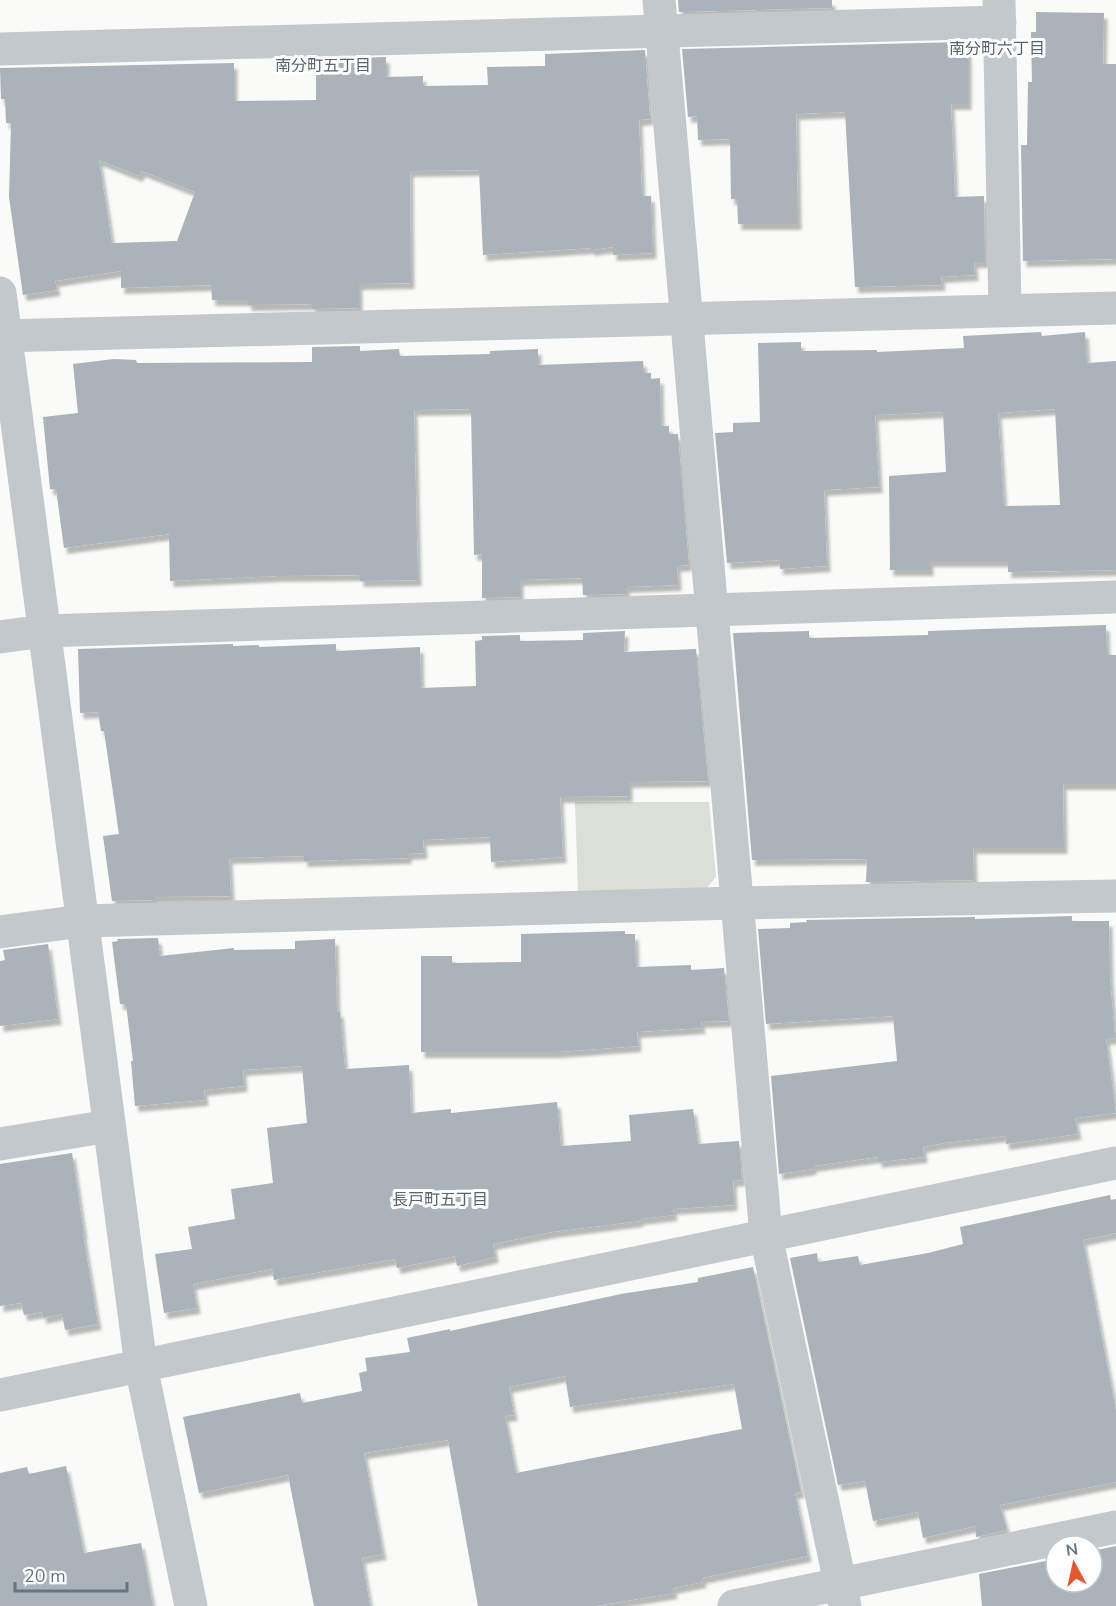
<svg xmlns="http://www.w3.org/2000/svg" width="1116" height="1606" viewBox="0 0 1116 1606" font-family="'Nunito Sans','Noto Sans JP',sans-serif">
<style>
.park{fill:#dadfd7}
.building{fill:#aab3b9;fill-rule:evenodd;filter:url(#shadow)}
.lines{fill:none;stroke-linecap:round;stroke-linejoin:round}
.minor{stroke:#c3c8cc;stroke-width:33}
.tertiary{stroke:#c3c8cc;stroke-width:33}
.labels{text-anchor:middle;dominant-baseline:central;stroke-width:6;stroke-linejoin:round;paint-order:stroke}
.neighbourhood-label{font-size:16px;fill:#57646e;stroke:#fff}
</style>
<defs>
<filter id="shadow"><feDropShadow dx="3.5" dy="6" stdDeviation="1.5" flood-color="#0004"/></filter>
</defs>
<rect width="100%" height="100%" fill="#fafaf8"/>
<path class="park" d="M 575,802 L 709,802 L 716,877 L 704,891 L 578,892 Z"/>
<g class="building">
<path d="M 678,0 L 832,0 L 832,8 L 679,12 Z"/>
<path d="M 1036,12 L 1104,13 L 1103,64 L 1116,64 L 1116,259 L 1023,261 L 1021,145 L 1027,145 L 1028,82 L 1032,82 L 1031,32 L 1036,32 Z"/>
<path d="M 962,42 L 962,45 L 968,45 L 968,104 L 951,104 L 955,197 L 984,196 L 985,262 L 974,262 L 975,275 L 941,277 L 942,285 L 855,287 L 845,112 L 796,114 L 798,224 L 738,224 L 737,199 L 731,199 L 730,139 L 698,140 L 697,116 L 688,117 L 682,49 Z"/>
<path d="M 645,50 L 650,119 L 639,120 L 642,196 L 651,196 L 653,253 L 613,255 L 613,247 L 591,250 L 591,248 L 483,255 L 479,170 L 410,171 L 411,283 L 359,284 L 359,308 L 312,309 L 312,304 L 248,305 L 248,300 L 212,300 L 211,285 L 121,288 L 121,271 L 55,281 L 57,290 L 23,295 L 9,197 L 11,123 L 6,123 L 5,99 L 1,99 L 0,68 L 234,63 L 234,101 L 316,100 L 316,73 L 322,73 L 321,59 L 386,57 L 386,77 L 423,76 L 423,86 L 488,85 L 487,67 L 545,66 L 545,54 ZM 99,160 L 139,176 L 142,171 L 195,192 L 177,241 L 112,243 Z"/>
<path d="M 1041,332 L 1042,336 L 1085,332 L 1087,363 L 1116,361 L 1116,570 L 1008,572 L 1008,561 L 930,561 L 930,570 L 890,570 L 889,476 L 946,472 L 943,412 L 875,415 L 879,487 L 824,490 L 827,566 L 780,569 L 779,560 L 727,563 L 715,433 L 733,432 L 733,423 L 760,422 L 758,343 L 801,342 L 801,351 L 877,350 L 877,352 L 964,348 L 963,336 ZM 1055,409 L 1060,505 L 1004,506 L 998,413 Z"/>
<path d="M 360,346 L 360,351 L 399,349 L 400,356 L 490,354 L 490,351 L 538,349 L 538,365 L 643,361 L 644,373 L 651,373 L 651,379 L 660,378 L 661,426 L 669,426 L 669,434 L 678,434 L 689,565 L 677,566 L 678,585 L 626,587 L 626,594 L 583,595 L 582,578 L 520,580 L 520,597 L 482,598 L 482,554 L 474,555 L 471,409 L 414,410 L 418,580 L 360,581 L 360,575 L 277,576 L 170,581 L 169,534 L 64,548 L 56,489 L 50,489 L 43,417 L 78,413 L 73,364 L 114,359 L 136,360 L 137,363 L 312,362 L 312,347 Z"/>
<path d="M 1106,625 L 1107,655 L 1116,655 L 1116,784 L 1063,784 L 1064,848 L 973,848 L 974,880 L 866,882 L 867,859 L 752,860 L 733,633 L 809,631 L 809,638 L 928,635 L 928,631 Z"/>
<path d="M 625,631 L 624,652 L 696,649 L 708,781 L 629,782 L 629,796 L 560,797 L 563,857 L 491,862 L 490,837 L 423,840 L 424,853 L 408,854 L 408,858 L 304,861 L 304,856 L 229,858 L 231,896 L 154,897 L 154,900 L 112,901 L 103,836 L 119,834 L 104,731 L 101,731 L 98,712 L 80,713 L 78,649 L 233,644 L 233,646 L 259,645 L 259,647 L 336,644 L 336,651 L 420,647 L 421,688 L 476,686 L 475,641 L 482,640 L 482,636 L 520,635 L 520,641 L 583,640 L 583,633 Z"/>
<path d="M 1072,916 L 1072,921 L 1109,921 L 1110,978 L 1115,1038 L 1106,1039 L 1116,1113 L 1075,1118 L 1078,1134 L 1006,1144 L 1005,1136 L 944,1143 L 923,1147 L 924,1157 L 878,1162 L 878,1157 L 813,1166 L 813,1169 L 779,1174 L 771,1076 L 897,1061 L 893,1016 L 766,1024 L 758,929 L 790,928 L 790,923 L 807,922 L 806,920 L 975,917 L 975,919 Z"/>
<path d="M 625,931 L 625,934 L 635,934 L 636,967 L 691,965 L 691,970 L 724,968 L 729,1021 L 701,1022 L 702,1028 L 637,1032 L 638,1046 L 557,1052 L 421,1052 L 421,956 L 452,956 L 452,963 L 521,962 L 521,934 Z"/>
<path d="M 158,938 L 160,956 L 234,948 L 234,950 L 295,949 L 295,941 L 335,939 L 337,1012 L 340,1011 L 345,1069 L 409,1065 L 411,1113 L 451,1109 L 451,1113 L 557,1102 L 561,1146 L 631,1141 L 629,1115 L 693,1109 L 698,1144 L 739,1141 L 742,1180 L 733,1181 L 734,1205 L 673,1209 L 674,1215 L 640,1219 L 640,1221 L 552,1232 L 493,1244 L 495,1257 L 457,1266 L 455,1256 L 397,1268 L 395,1259 L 274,1280 L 272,1269 L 193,1284 L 197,1308 L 164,1313 L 155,1254 L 192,1249 L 188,1227 L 235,1219 L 231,1189 L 273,1183 L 267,1128 L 307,1123 L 302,1066 L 243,1070 L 244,1086 L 204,1090 L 205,1100 L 135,1106 L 131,1061 L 133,1061 L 126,1004 L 120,1004 L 112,942 L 118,941 L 117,939 Z"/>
<path d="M 48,944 L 58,1019 L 0,1026 L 0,961 L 5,960 L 3,950 Z"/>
<path d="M 72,1153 L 84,1234 L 83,1234 L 98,1324 L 65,1330 L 62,1314 L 43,1318 L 42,1312 L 24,1315 L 21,1303 L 0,1306 L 0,1164 Z"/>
<path d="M 1110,1195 L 1111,1200 L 1116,1199 L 1116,1233 L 1083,1240 L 1116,1411 L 1116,1482 L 1000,1505 L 1007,1530 L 976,1537 L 975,1526 L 923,1538 L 918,1512 L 873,1521 L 865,1481 L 838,1485 L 790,1258 L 817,1253 L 818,1262 L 858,1256 L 860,1265 L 928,1253 L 963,1244 L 960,1227 Z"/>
<path d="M 753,1267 L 801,1492 L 795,1493 L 808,1556 L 702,1578 L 703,1582 L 673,1588 L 674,1593 L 595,1606 L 478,1606 L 448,1440 L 364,1453 L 383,1554 L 362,1558 L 370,1606 L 314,1606 L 288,1475 L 199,1493 L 183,1417 L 300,1393 L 302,1403 L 362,1391 L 359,1373 L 367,1371 L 365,1358 L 410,1352 L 407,1338 L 450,1329 L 450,1331 L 621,1294 L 698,1282 L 698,1278 ZM 565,1376 L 570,1407 L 734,1384 L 742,1429 L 516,1473 L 505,1416 L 514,1415 L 509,1387 Z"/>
<path d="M 66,1466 L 84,1553 L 141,1543 L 153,1606 L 0,1606 L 0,1473 L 27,1467 L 29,1474 Z"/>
<path d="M 1116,1546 L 1116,1606 L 982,1606 L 979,1574 L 1056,1559 L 1056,1582 L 1092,1582 L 1092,1551 Z"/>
</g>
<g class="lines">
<g class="minor">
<path d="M 659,0 L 766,1236 L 845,1606"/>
<path d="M 999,0 L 1005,310"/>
<path d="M 0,49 L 1000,22"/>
<path d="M 0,637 L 44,631 L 1116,597"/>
<path d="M 0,932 L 82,921 L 736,903 L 1116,896"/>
<path d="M 0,1144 L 109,1126"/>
<path d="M 734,1606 L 1116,1527"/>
</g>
<g class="tertiary">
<path d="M 0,293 L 141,1366 L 191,1606"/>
<path d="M 0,336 L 1116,308"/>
<path d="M 0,1395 L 1116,1163"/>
</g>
</g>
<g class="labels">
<g class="neighbourhood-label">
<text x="997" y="49">南分町六丁目</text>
<text x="323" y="66">南分町五丁目</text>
<text x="440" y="1200">長戸町五丁目</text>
</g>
</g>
<g transform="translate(1074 1564) rotate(352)"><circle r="28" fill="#ffffff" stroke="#c1c8cd" stroke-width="1.5"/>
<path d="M0-4.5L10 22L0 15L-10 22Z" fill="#e4572e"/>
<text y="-9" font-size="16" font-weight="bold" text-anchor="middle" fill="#657683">N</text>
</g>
<path d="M15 1582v9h112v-9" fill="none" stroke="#657683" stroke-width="3"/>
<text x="24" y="1582" font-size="18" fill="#657683" stroke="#ffffff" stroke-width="4.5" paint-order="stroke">20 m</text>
</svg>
